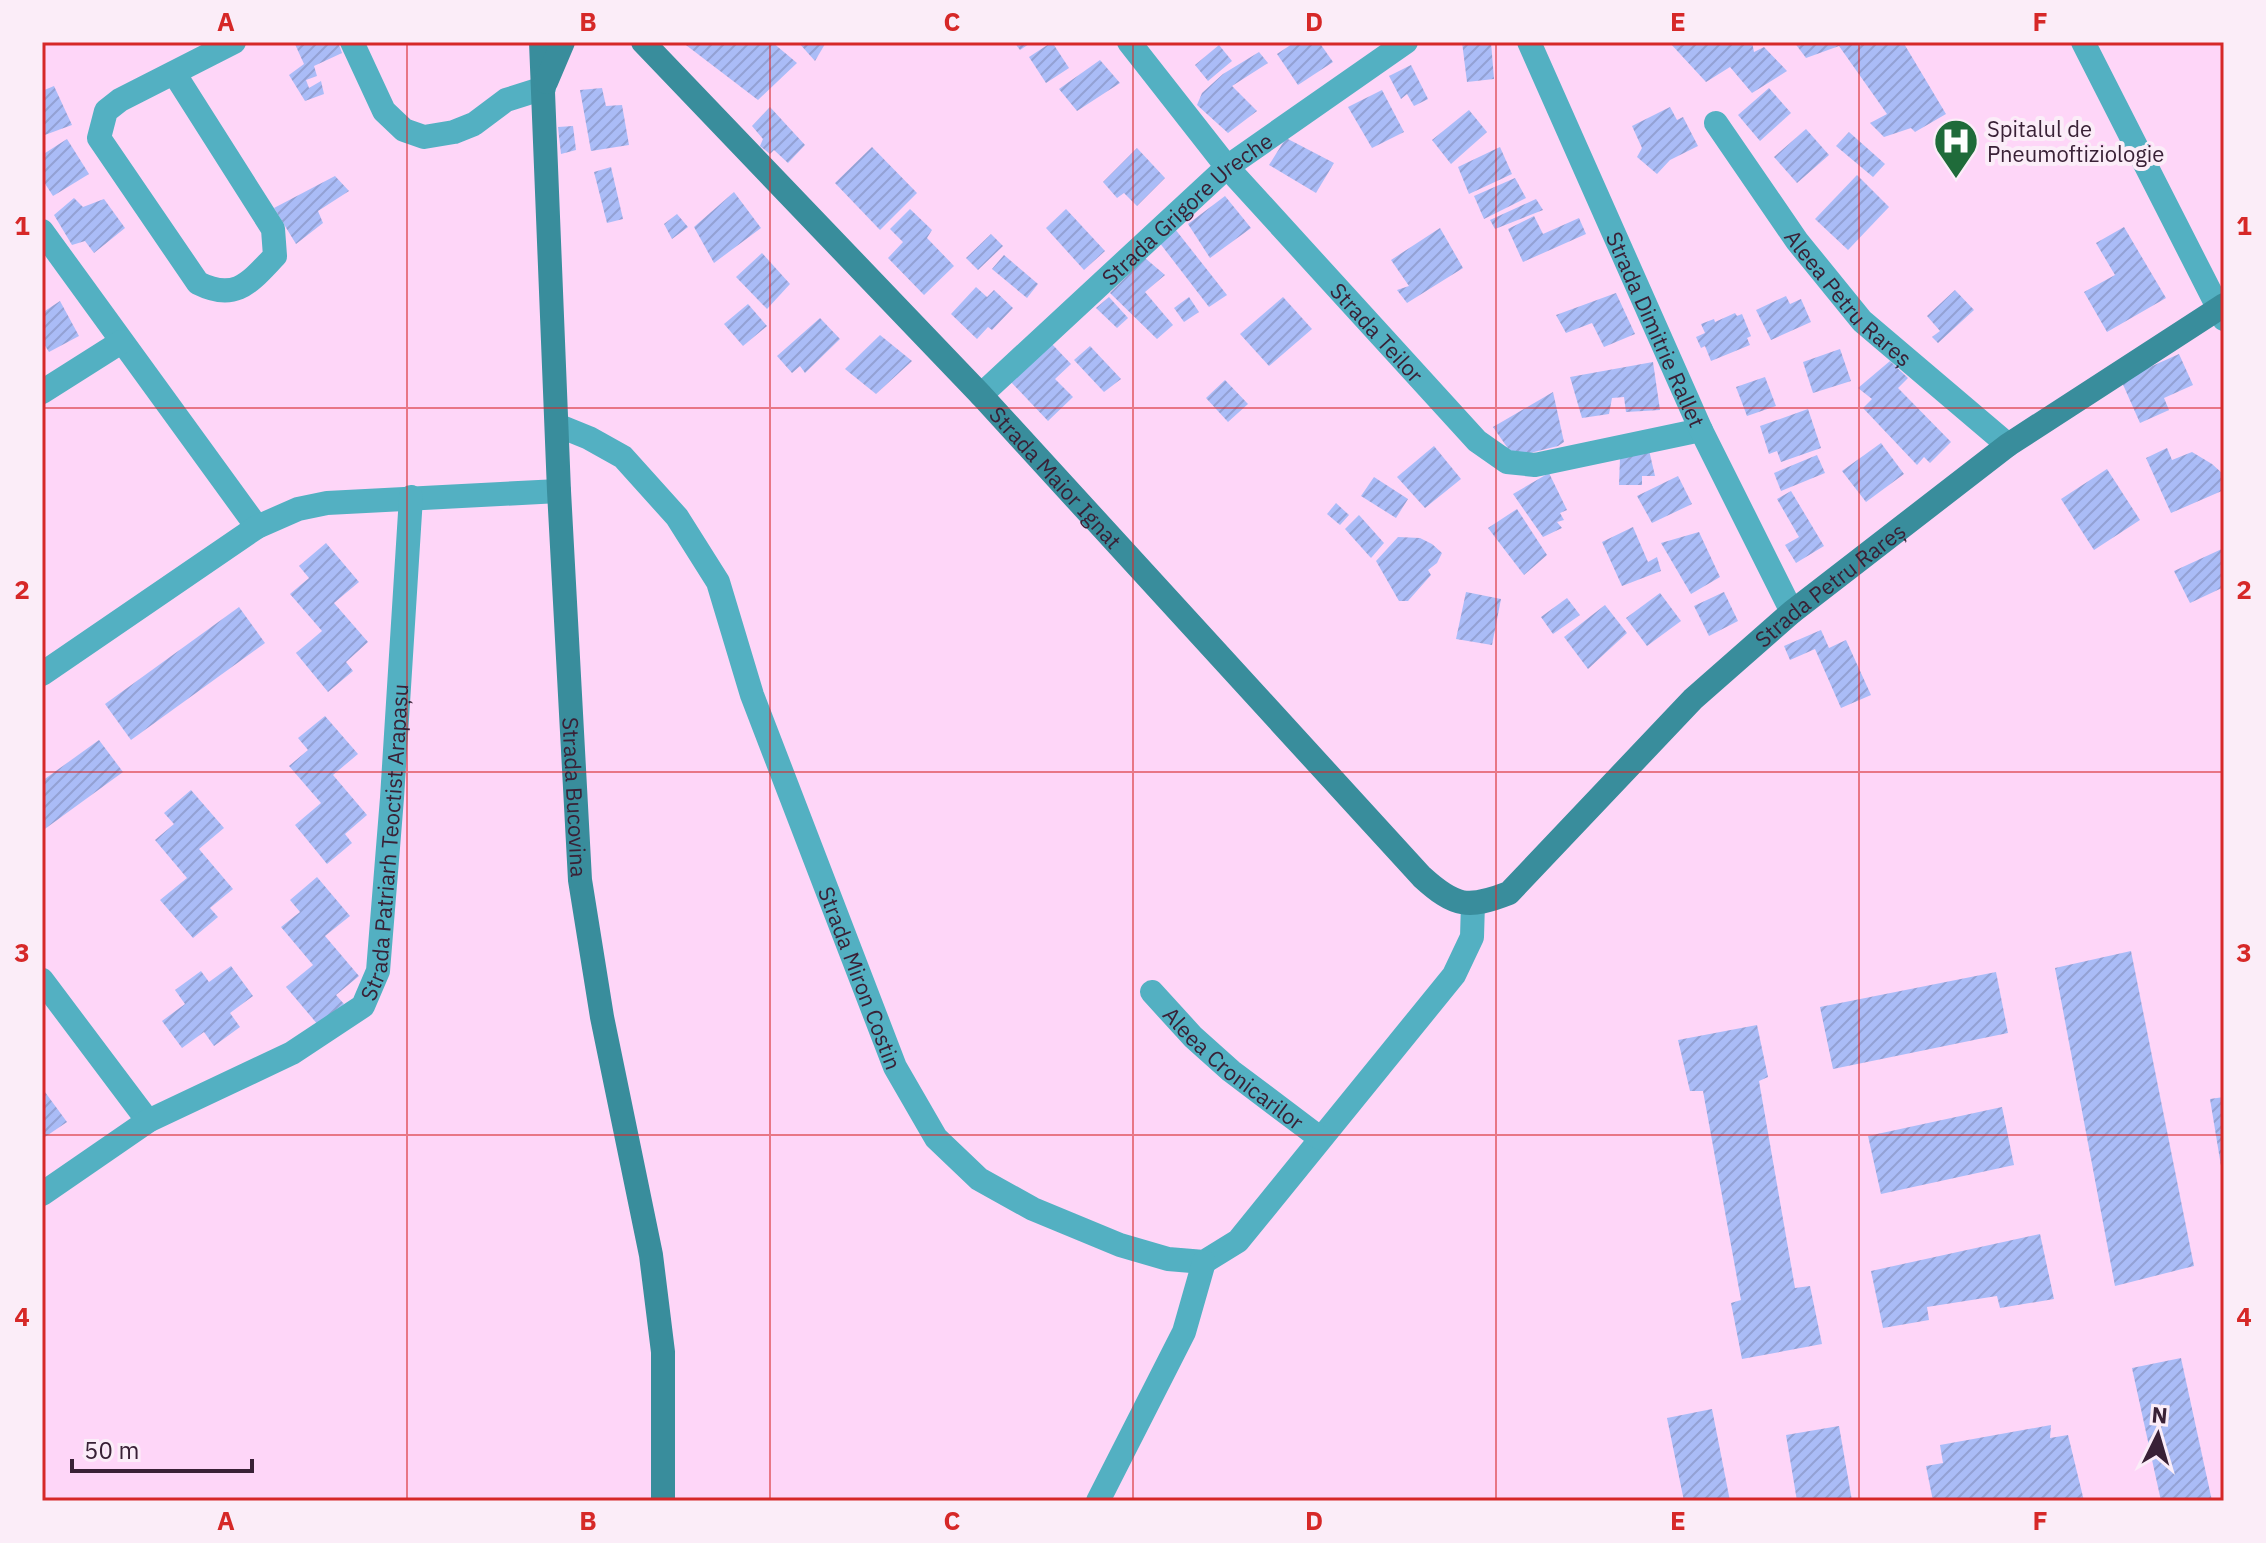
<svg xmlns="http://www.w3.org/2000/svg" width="2266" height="1543" viewBox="0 0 2266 1543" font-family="'IBM Plex Sans',sans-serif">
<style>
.building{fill:url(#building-hatch)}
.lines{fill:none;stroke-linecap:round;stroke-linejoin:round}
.street{stroke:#53b0c2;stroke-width:24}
.secondary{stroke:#398d9c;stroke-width:24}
.grid{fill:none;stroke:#d62828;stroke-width:2;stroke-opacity:0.55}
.labels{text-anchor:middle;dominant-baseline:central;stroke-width:8;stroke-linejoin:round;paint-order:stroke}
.poi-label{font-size:22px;fill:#392136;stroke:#fbedf8;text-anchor:start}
.street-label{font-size:22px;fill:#392136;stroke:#fbedf8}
.neatline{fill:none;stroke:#d62828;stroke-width:3}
.grid-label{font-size:26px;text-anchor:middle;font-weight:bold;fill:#d62828}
</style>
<defs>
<pattern id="building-hatch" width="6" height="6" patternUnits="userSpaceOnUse" patternTransform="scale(2)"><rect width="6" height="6" fill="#aabcf7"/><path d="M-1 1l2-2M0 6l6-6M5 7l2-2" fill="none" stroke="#93a1d4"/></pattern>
</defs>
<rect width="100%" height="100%" fill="#fed6f8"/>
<g class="building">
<path d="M 294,42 L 338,42 L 342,53 L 314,66 L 317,76 L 306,80 L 309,88 L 321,81 L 324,94 L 305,101 L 289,75 L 304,64 Z"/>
<path d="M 682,42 L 772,42 L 797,63 L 758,100 Z"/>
<path d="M 798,42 L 823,42 L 825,44 L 815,61 Z"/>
<path d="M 1014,42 L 1032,42 L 1020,50 Z"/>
<path d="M 1052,42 L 1069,68 L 1046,83 L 1029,57 Z"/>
<path d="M 1295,42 L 1319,42 L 1333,62 L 1298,85 L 1277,54 Z"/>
<path d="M 1462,42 L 1491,42 L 1494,79 L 1467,82 Z"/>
<path d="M 1669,42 L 1752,42 L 1754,52 L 1764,47 L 1787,71 L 1752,93 L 1730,67 L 1706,82 Z"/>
<path d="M 1794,42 L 1903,42 L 1946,114 L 1915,132 L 1911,128 L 1884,137 L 1870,123 L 1887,114 L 1839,46 L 1806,58 Z"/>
<path d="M 1219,45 L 1232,61 L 1208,81 L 1195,65 Z"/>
<path d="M 1259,52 L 1268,63 L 1232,86 L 1257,111 L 1228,133 L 1197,105 L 1202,93 L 1223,74 Z"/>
<path d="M 1100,60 L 1120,83 L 1077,111 L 1059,89 Z"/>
<path d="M 1411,65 L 1428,99 L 1414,106 L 1407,94 L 1401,99 L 1389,76 Z"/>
<path d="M 54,86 L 72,125 L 42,136 L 42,91 Z"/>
<path d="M 602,88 L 606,106 L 622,105 L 629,145 L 591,151 L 580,90 Z"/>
<path d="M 1769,88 L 1791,113 L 1760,141 L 1738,115 Z"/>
<path d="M 1382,90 L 1404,132 L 1372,148 L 1348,107 Z"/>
<path d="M 770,107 L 805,145 L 788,163 L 774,150 L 770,154 L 760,146 L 763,139 L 752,126 Z"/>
<path d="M 1670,107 L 1677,120 L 1683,117 L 1698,146 L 1670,160 L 1657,174 L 1637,157 L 1642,148 L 1632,126 Z"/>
<path d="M 1469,110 L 1487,132 L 1451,164 L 1432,140 Z"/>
<path d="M 573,126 L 576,150 L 561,154 L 558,127 Z"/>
<path d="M 1806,129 L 1829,155 L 1797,183 L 1774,157 Z"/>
<path d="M 1849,132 L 1885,164 L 1873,177 L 1836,146 Z"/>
<path d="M 1286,138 L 1334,163 L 1316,193 L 1269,165 Z"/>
<path d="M 67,139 L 89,174 L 53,196 L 42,179 L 42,155 Z"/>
<path d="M 872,147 L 917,193 L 880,230 L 835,183 Z"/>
<path d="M 1500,147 L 1512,174 L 1469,194 L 1458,167 Z"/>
<path d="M 1137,148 L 1165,178 L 1137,206 L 1124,193 L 1117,198 L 1103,182 Z"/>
<path d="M 611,167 L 623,219 L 607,223 L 594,172 Z"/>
<path d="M 1857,175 L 1889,207 L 1848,250 L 1815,219 Z"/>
<path d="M 335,176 L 349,191 L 318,211 L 323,223 L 296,244 L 274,208 Z"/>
<path d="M 1515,178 L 1526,198 L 1484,219 L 1474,196 Z"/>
<path d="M 734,192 L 761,228 L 714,263 L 694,227 Z"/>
<path d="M 1225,196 L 1251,228 L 1210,258 L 1188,224 Z"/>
<path d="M 74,198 L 83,207 L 104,199 L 125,228 L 94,253 L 85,241 L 72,245 L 54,215 Z"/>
<path d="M 1536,199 L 1543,210 L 1495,229 L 1490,220 Z"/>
<path d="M 910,209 L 932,230 L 927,238 L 954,266 L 924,295 L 888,258 L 903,242 L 890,229 Z"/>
<path d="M 1066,209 L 1105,251 L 1084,270 L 1046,228 Z"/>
<path d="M 677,214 L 688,227 L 672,239 L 664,224 Z"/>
<path d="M 1534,216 L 1543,234 L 1579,218 L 1586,234 L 1523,262 L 1508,229 Z"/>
<path d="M 2124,227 L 2166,298 L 2107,332 L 2084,292 L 2115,275 L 2096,243 Z"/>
<path d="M 1440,228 L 1463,268 L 1407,303 L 1397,290 L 1409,286 L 1391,260 Z"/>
<path d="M 1175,229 L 1227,295 L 1209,307 L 1159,242 Z"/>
<path d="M 991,234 L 1003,246 L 978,270 L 966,258 Z"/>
<path d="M 762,253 L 790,284 L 767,309 L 736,277 Z"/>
<path d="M 1004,255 L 1038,284 L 1027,298 L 992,269 Z"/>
<path d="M 1145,258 L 1165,275 L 1145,292 L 1173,325 L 1157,339 L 1110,293 Z"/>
<path d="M 976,287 L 987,297 L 994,290 L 1013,308 L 992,330 L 988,327 L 977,339 L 951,314 Z"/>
<path d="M 1955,290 L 1974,310 L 1938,343 L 1932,337 L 1940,331 L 1927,316 Z"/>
<path d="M 1616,293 L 1635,334 L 1604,347 L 1592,323 L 1566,333 L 1556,315 Z"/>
<path d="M 1786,296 L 1790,304 L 1801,299 L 1811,322 L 1771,340 L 1756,310 Z"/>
<path d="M 1109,297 L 1128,318 L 1117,328 L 1096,308 Z"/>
<path d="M 1189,297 L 1199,312 L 1184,322 L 1174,308 Z"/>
<path d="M 1283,297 L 1312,329 L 1269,366 L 1240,334 Z"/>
<path d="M 60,301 L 79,336 L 49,352 L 42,341 L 42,313 Z"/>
<path d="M 748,304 L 767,326 L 743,346 L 724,324 Z"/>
<path d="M 1735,313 L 1737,316 L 1742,314 L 1751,336 L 1747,338 L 1750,345 L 1711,361 L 1705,346 L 1701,348 L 1696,337 L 1705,333 L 1701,324 L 1714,319 L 1715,322 Z"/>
<path d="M 820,318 L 840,339 L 805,373 L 800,366 L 792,373 L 777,356 Z"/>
<path d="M 880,335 L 912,361 L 876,394 L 845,369 Z"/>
<path d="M 1051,343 L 1071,364 L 1055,379 L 1073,397 L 1048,421 L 1011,382 Z"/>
<path d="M 1090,346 L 1121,379 L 1104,392 L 1074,360 Z"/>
<path d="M 1840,349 L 1851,381 L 1813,393 L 1803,362 Z"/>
<path d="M 2179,354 L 2193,385 L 2164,398 L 2169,410 L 2140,423 L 2121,380 Z"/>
<path d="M 1890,361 L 1908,378 L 1898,388 L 1951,442 L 1930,463 L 1924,457 L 1917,465 L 1863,408 L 1872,399 L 1858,388 Z"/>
<path d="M 1653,362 L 1660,410 L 1626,412 L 1624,397 L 1612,398 L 1609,414 L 1582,418 L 1570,377 Z"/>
<path d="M 1765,377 L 1776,406 L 1747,416 L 1736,387 Z"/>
<path d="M 1225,380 L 1248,404 L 1228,422 L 1206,398 Z"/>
<path d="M 1553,392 L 1564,442 L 1558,446 L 1514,457 L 1493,427 Z"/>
<path d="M 1808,409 L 1821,448 L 1781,462 L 1777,451 L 1769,454 L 1760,426 Z"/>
<path d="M 1881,443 L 1904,474 L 1866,502 L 1842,471 Z"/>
<path d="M 1434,446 L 1461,479 L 1425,508 L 1397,477 Z"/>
<path d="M 2167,448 L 2172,460 L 2192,452 L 2212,464 L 2223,474 L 2224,490 L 2171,513 L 2146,458 Z"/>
<path d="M 1649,450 L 1655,476 L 1642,476 L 1642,485 L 1619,485 L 1620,458 Z"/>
<path d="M 1817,455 L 1825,473 L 1781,491 L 1774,473 Z"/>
<path d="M 2107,469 L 2140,520 L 2094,550 L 2061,499 Z"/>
<path d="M 1549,473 L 1567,510 L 1560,513 L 1564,520 L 1557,522 L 1562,528 L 1543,537 L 1513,494 Z"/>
<path d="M 1678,476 L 1692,504 L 1652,523 L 1637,496 Z"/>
<path d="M 1374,477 L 1408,499 L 1396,518 L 1361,496 Z"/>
<path d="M 1791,491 L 1824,546 L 1796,563 L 1785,545 L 1799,537 L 1777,499 Z"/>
<path d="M 1336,503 L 1349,515 L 1340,525 L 1327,514 Z"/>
<path d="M 1517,509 L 1547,555 L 1524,575 L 1488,528 Z"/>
<path d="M 1359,515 L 1384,543 L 1371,558 L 1345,529 Z"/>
<path d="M 1633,527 L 1648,562 L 1657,557 L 1661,571 L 1622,586 L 1602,542 Z"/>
<path d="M 1699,532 L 1720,577 L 1691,594 L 1661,543 Z"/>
<path d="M 1398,537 L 1420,538 L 1432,544 L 1442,553 L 1437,563 L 1428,570 L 1431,575 L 1408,601 L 1399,601 L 1376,561 Z"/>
<path d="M 326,543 L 359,582 L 334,603 L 368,642 L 346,662 L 353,671 L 328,692 L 296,653 L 322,631 L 290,594 L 309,578 L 299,566 Z"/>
<path d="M 2224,548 L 2224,587 L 2190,603 L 2174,571 Z"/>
<path d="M 1466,592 L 1501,599 L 1492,645 L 1456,639 Z"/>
<path d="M 1724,592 L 1738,621 L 1709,636 L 1694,606 Z"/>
<path d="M 1660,593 L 1681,621 L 1647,646 L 1626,618 Z"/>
<path d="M 1567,598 L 1580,615 L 1553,634 L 1541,617 Z"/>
<path d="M 1605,605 L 1627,633 L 1588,669 L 1564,637 Z"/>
<path d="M 239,607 L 265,643 L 131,740 L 105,704 Z"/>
<path d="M 1821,630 L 1829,648 L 1846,640 L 1871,695 L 1841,708 L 1815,649 L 1790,660 L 1784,646 Z"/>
<path d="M 325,716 L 358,754 L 333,775 L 367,815 L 345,834 L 352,843 L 327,864 L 295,825 L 321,803 L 289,766 L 308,750 L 298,738 Z"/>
<path d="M 99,740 L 123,772 L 42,831 L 42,781 Z"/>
<path d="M 191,790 L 224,828 L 199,849 L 233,889 L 210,908 L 218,917 L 193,938 L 160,900 L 187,878 L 155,840 L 174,824 L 164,813 Z"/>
<path d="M 317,877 L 350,916 L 325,936 L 359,976 L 336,995 L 344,1004 L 319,1026 L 286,987 L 313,965 L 281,927 L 300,912 L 290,900 Z"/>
<path d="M 2131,951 L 2194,1266 L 2115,1286 L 2055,968 Z"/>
<path d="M 231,966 L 253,996 L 230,1013 L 240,1027 L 214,1046 L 204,1032 L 182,1048 L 162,1021 L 185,1004 L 175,990 L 201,971 L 209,982 Z"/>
<path d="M 1996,972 L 2008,1033 L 1833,1069 L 1820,1007 Z"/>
<path d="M 1757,1025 L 1768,1077 L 1759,1081 L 1795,1288 L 1810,1286 L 1822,1344 L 1742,1359 L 1731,1303 L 1741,1300 L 1703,1091 L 1690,1091 L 1678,1040 Z"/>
<path d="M 42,1088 L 67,1122 L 42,1139 Z"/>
<path d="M 2224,1097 L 2224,1171 L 2222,1172 L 2210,1099 Z"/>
<path d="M 2002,1107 L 2014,1165 L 1881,1194 L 1868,1136 Z"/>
<path d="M 2040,1234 L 2054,1299 L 2000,1308 L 1997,1296 L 1927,1307 L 1929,1320 L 1883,1328 L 1871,1271 Z"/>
<path d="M 2181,1358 L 2212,1501 L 2161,1501 L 2132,1368 Z"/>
<path d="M 1712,1409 L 1730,1501 L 1684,1501 L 1667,1418 Z"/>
<path d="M 2051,1425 L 2050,1438 L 2068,1435 L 2084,1501 L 1933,1501 L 1926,1466 L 1943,1463 L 1940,1445 Z"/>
<path d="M 1839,1426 L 1852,1501 L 1797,1501 L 1786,1435 Z"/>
</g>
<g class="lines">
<g class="street">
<path d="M 352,42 L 384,111 L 404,130 L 424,137 L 454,132 L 474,124 L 506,100 L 544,88"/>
<path id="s1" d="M 1129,42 L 1227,167 L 1477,441 L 1507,462 L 1535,465 L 1701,430"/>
<path id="s2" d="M 1529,42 L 1701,430 L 1792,612"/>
<path d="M 2083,42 L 2224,319"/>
<path d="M 174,73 L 273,229 L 275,256 C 250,282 236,302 198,283 L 99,138 L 106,111 L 120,100 L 234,42"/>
<path id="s3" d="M 1716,123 L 1797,241 L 1862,321 L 2008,445"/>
<path d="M 42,231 L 257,527"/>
<path d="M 42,392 L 121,342"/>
<path id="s4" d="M 981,395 L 1227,167 L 1406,42"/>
<path id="s5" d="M 557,425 L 589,438 L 623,457 L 677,517 L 718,582 L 752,695 L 895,1067 L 936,1138 L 979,1179 L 1033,1209 L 1120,1245 L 1168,1259 L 1204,1262 L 1238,1241 L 1454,975 L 1472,937 L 1473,903"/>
<path d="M 42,674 L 257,527 L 298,509 L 327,503 L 559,491"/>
<path d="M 42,980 L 148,1121"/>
<path id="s6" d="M 1152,992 L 1193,1037 L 1231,1071 L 1320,1138"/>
<path id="s7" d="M 42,1194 L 148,1121 L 292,1053 L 363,1006 L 378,971 L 392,798 L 411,497"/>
<path d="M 1098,1501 L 1184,1332 L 1204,1262"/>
</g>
<g class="secondary">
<path id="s8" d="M 541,42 L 559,491 L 580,880 L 602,1017 L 651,1255 L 663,1352 L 663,1501"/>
<path id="s9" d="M 643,42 L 981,395 L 1422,877 C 1455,907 1468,909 1509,893 L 1693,699 L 1792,612 L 2008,445 L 2224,305"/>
<path d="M 546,82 L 563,42"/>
</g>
</g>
<path class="grid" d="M 407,42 L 407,1501M 770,42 L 770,1501M 1133,42 L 1133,1501M 1496,42 L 1496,1501M 1859,42 L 1859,1501M 42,408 L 2224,408M 42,772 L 2224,772M 42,1135 L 2224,1135"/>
<defs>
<g id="hospital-pin" transform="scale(2.3)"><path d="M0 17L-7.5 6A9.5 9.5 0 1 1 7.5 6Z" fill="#1f6b3a" stroke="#fbedf8"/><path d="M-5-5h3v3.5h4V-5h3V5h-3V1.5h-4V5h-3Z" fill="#fff"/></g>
</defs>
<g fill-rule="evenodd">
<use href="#hospital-pin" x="1956" y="141"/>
</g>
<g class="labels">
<g class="poi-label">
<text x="1987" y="128">Spitalul de<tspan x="1987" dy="25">Pneumoftiziologie</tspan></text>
</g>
<g class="street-label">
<text stroke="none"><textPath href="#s4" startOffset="278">Strada Grigore Ureche</textPath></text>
<text stroke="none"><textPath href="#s3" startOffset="220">Aleea Petru Rareș</textPath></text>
<text stroke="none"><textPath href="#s2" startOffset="314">Strada Dimitrie Rallet</textPath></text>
<text stroke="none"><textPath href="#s1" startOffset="382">Strada Teilor</textPath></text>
<text stroke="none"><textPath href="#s9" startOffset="600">Strada Maior Ignat</textPath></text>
<text stroke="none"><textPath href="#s9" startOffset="1684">Strada Petru Rareș</textPath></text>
<text stroke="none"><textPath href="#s8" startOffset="756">Strada Bucovina</textPath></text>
<text stroke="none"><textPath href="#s7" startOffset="540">Strada Patriarh Teoctist Arapașu</textPath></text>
<text stroke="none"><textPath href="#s5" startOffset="652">Strada Miron Costin</textPath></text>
<text stroke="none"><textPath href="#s6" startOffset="112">Aleea Cronicarilor</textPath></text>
</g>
</g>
<rect width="2266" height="1543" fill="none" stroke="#fbedf8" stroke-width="88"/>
<g transform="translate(2158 1435) rotate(5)" stroke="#fbedf8" stroke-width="6" paint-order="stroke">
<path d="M0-6L14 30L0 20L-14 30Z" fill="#392136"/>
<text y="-12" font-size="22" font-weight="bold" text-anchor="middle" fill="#392136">N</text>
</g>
<path d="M72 1459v12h180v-12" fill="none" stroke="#392136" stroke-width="4"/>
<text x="84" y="1459" font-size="24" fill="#392136" stroke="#fbedf8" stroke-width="6" paint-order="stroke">50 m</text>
<rect x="44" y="44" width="2178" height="1455" class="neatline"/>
<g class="grid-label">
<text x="226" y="31">A</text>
<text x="588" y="31">B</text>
<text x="952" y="31">C</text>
<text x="1314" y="31">D</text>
<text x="1678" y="31">E</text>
<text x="2040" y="31">F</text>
<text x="22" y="235">1</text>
<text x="2244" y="235">1</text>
<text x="22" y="599">2</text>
<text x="2244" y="599">2</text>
<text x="22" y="962">3</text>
<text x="2244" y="962">3</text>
<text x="22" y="1326">4</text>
<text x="2244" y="1326">4</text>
<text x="226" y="1530">A</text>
<text x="588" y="1530">B</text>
<text x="952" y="1530">C</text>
<text x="1314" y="1530">D</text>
<text x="1678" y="1530">E</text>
<text x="2040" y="1530">F</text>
</g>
</svg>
